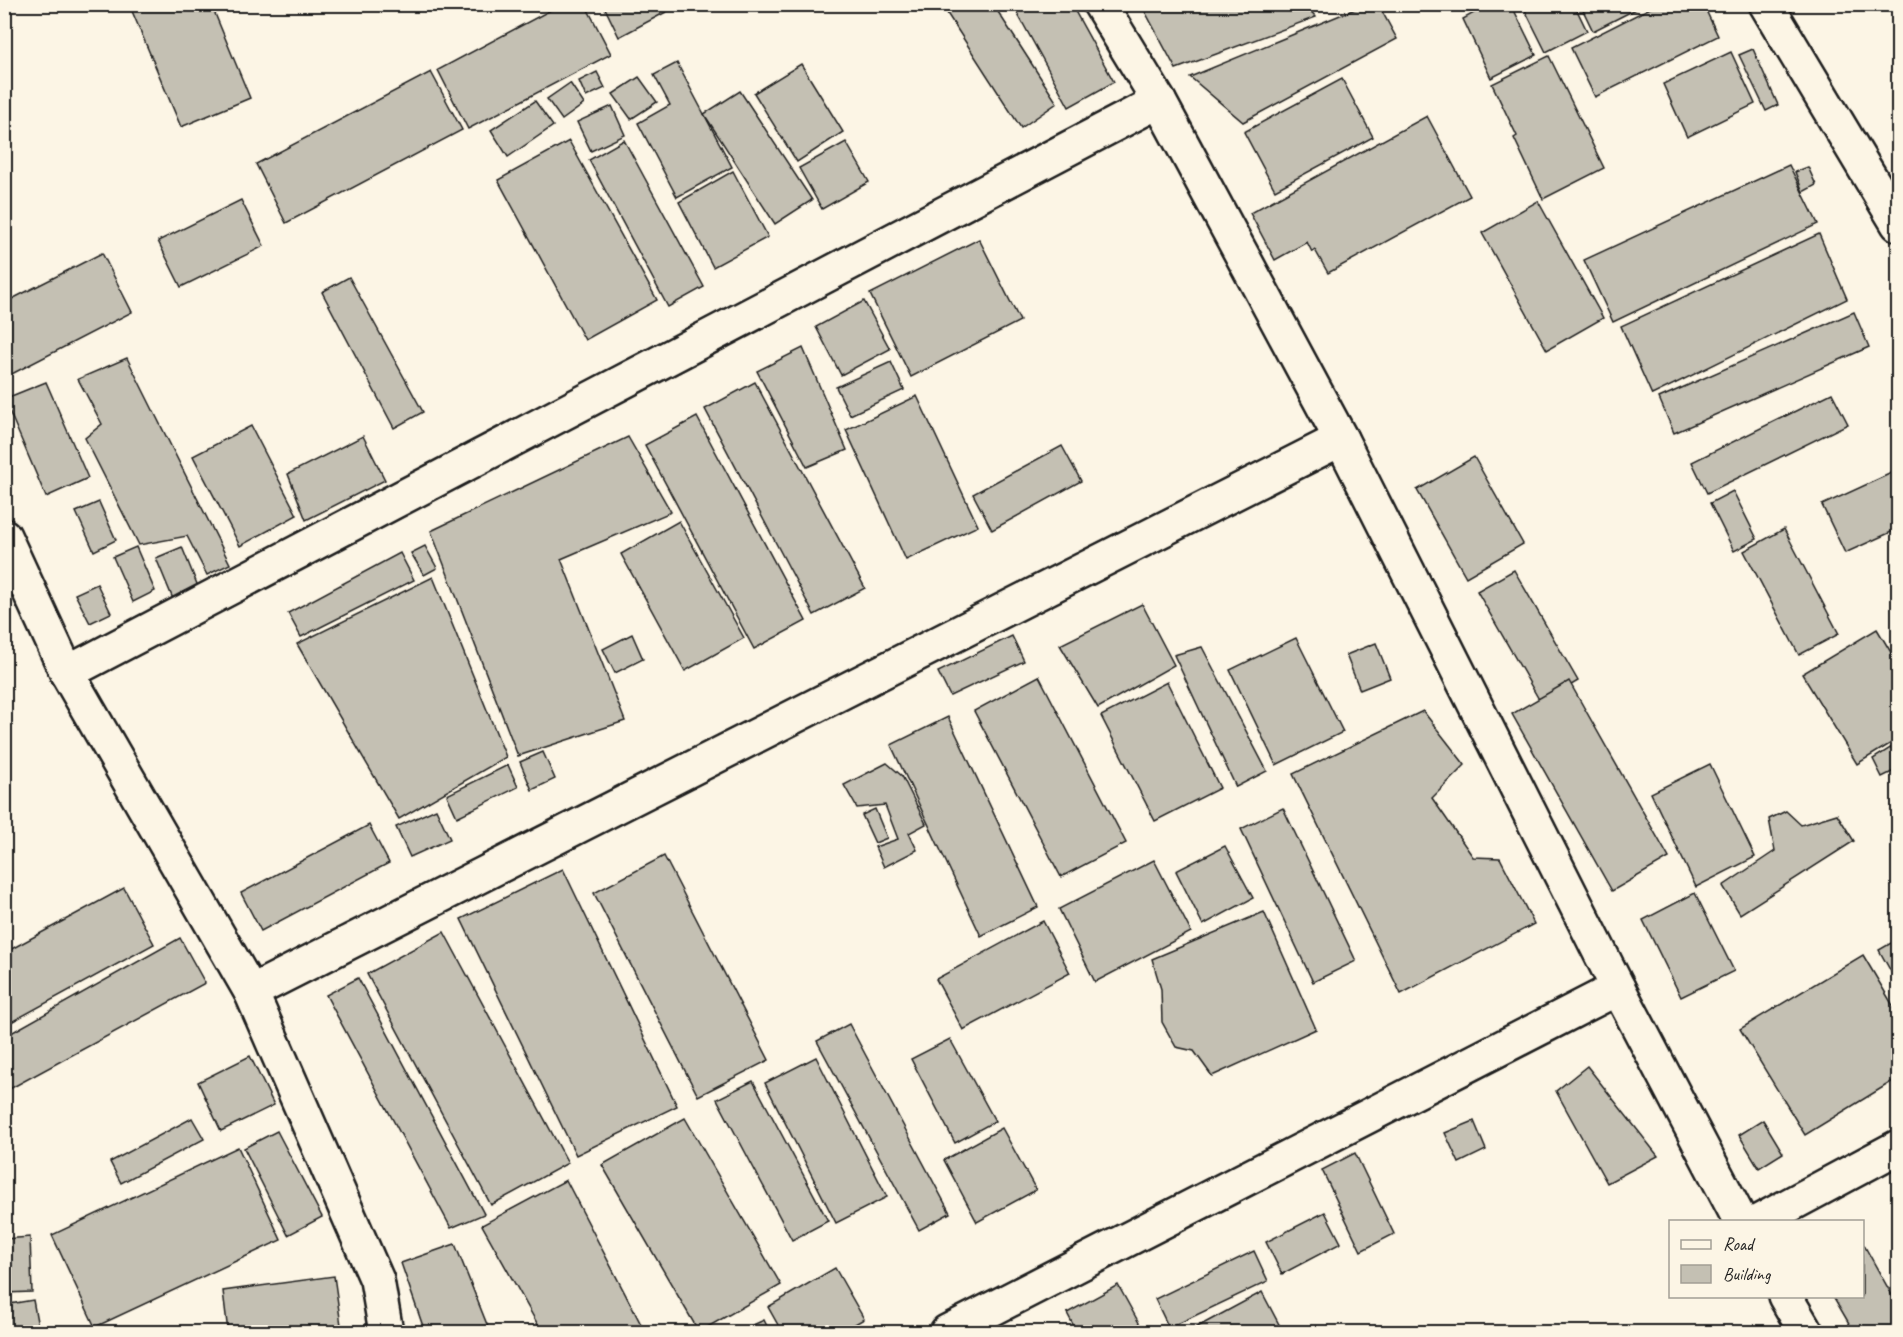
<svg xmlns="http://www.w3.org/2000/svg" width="1903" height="1337" viewBox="0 0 1903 1337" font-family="Caveat,sans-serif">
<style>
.building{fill:#c4c0b3;stroke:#1c1c1c;stroke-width:1.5}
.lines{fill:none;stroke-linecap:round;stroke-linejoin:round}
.minor-casing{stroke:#1c1c1c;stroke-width:38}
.minor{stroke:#fcf5e5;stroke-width:33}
</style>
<rect width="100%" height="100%" fill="#fcf5e5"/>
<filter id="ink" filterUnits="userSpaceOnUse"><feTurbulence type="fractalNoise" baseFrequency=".0167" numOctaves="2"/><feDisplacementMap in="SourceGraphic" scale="12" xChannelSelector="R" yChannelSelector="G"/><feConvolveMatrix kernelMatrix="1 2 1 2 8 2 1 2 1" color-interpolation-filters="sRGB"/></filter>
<g filter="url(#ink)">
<g class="building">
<path d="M 129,4 L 211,4 L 250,98 L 181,127 Z"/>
<path d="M 562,4 L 585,4 L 611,54 L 468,129 L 438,70 Z"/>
<path d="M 603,4 L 681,4 L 619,37 Z"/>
<path d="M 941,4 L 993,4 L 1057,103 L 1021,128 Z"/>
<path d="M 1023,4 L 1071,4 L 1114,82 L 1069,107 L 1015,9 Z"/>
<path d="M 1141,4 L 1304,4 L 1316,17 L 1176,69 Z"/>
<path d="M 1367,4 L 1378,4 L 1397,39 L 1243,122 L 1190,77 Z"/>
<path d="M 1470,4 L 1511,4 L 1536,55 L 1491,78 L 1463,19 L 1474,13 Z"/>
<path d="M 1522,4 L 1574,4 L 1587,31 L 1546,52 Z"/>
<path d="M 1580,4 L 1646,4 L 1593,31 Z"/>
<path d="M 1658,4 L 1703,4 L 1718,36 L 1595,97 L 1571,48 Z"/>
<path d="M 1753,49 L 1778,105 L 1766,111 L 1739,55 Z"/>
<path d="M 1731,52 L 1755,104 L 1687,137 L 1663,84 Z"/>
<path d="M 1549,56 L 1604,168 L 1543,199 L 1514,138 L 1517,136 L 1492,84 Z"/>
<path d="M 677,63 L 732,167 L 677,197 L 638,123 L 670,105 L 654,75 Z"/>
<path d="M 801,64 L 843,132 L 797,162 L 754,93 Z"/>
<path d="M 431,72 L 462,130 L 286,223 L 256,164 Z"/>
<path d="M 597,72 L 605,88 L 586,97 L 579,81 Z"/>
<path d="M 639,77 L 657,102 L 631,119 L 613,94 Z"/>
<path d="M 1342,79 L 1373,137 L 1275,190 L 1244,132 Z"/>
<path d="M 570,83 L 584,104 L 562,120 L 547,99 Z"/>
<path d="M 740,91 L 812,200 L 775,224 L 704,114 Z"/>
<path d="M 535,101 L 553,126 L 508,157 L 491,130 Z"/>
<path d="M 612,106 L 625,135 L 591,151 L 577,122 Z"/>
<path d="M 1427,116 L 1470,196 L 1328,273 L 1315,250 L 1312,252 L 1307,242 L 1275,260 L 1250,213 Z"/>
<path d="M 624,140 L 704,287 L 668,307 L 589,160 Z"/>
<path d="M 569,141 L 657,300 L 585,340 L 498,180 Z"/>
<path d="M 846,142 L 869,182 L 822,209 L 799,168 Z"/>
<path d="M 1789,165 L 1818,224 L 1613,322 L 1584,260 Z"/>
<path d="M 1808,167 L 1816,185 L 1803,192 L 1795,172 Z"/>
<path d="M 733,171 L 768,237 L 713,267 L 679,202 Z"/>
<path d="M 241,200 L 264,246 L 181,287 L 158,241 Z"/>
<path d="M 1538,201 L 1603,318 L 1547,350 L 1482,233 Z"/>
<path d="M 1819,234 L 1847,299 L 1652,395 L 1621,326 Z"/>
<path d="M 979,239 L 1020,321 L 911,377 L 870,294 Z"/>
<path d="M 102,253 L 132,312 L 4,378 L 4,303 Z"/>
<path d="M 349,277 L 423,412 L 394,428 L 322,292 Z"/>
<path d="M 864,301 L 890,349 L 841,375 L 816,327 Z"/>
<path d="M 1854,312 L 1869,347 L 1674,433 L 1659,398 Z"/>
<path d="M 803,348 L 847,450 L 807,467 L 757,371 Z"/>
<path d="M 127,358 L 230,564 L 207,575 L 187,536 L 139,545 L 85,438 L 102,424 L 78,379 Z"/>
<path d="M 891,362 L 904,390 L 850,415 L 836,387 Z"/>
<path d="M 46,382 L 88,478 L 46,497 L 4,399 Z"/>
<path d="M 755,382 L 865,588 L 814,615 L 705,409 Z"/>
<path d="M 1832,393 L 1848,424 L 1707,493 L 1692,462 Z"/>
<path d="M 917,396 L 978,526 L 906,560 L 846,430 Z"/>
<path d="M 697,417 L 806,621 L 754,649 L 645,445 Z"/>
<path d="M 251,426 L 297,515 L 240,546 L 193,456 Z"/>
<path d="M 363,436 L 385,480 L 306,520 L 288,474 Z"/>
<path d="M 628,437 L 671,512 L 561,559 L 625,721 L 518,756 L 431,531 Z"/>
<path d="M 1062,446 L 1081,481 L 992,530 L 973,494 Z"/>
<path d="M 1474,457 L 1523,544 L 1466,577 L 1417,490 Z"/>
<path d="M 1898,470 L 1898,529 L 1845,553 L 1822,505 Z"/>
<path d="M 1733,491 L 1757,539 L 1734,551 L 1710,503 Z"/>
<path d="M 99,502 L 116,540 L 94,551 L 76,512 Z"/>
<path d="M 679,521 L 744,638 L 685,671 L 621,554 Z"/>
<path d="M 1784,529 L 1839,634 L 1799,655 L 1744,551 Z"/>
<path d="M 425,546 L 437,568 L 424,575 L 411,553 Z"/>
<path d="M 136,547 L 155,591 L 133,602 L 113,557 Z"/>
<path d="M 182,547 L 199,589 L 173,599 L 156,558 Z"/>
<path d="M 400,553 L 414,580 L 301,637 L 288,613 Z"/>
<path d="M 1514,570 L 1578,681 L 1541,703 L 1477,591 Z"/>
<path d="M 433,577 L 506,757 L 399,819 L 297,644 Z"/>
<path d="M 97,584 L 111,613 L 90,623 L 75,594 Z"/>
<path d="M 1142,604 L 1174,665 L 1098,708 L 1060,645 Z"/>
<path d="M 1877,629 L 1898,664 L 1898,739 L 1857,764 L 1802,674 Z"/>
<path d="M 632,634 L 643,659 L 615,673 L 603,649 Z"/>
<path d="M 1012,636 L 1024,661 L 950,696 L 938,672 Z"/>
<path d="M 1296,638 L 1343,732 L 1276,765 L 1230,670 Z"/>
<path d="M 1376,643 L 1390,678 L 1360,690 L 1346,655 Z"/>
<path d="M 1202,647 L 1267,771 L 1236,787 L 1174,655 Z"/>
<path d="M 1039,676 L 1126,843 L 1061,877 L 974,711 Z"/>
<path d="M 1569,681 L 1669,858 L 1612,891 L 1512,714 Z"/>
<path d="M 1167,682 L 1220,788 L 1155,821 L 1101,716 Z"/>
<path d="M 1423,711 L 1465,765 L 1432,798 L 1473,857 L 1500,858 L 1534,924 L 1401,994 L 1293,774 Z"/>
<path d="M 948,717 L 1038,907 L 981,936 L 891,745 Z"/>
<path d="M 1898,743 L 1898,769 L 1882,777 L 1873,759 Z"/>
<path d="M 543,752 L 555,779 L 532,790 L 520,762 Z"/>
<path d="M 887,763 L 902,776 L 926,824 L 909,833 L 917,850 L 884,867 L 875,847 L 898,839 L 885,805 L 857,808 L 844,785 Z"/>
<path d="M 1710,764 L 1755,857 L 1696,887 L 1651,793 Z"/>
<path d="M 508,765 L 518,787 L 457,817 L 447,795 Z"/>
<path d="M 1283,808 L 1356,961 L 1313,982 L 1241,829 Z"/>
<path d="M 436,809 L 450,839 L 410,857 L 396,827 Z"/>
<path d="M 875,809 L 887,838 L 875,843 L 862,815 Z"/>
<path d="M 1786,811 L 1801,825 L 1837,814 L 1854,841 L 1740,914 L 1723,886 L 1775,851 L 1769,819 Z"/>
<path d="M 369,825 L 389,863 L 261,931 L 241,893 Z"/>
<path d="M 1225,846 L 1253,898 L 1203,925 L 1176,871 Z"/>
<path d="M 664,856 L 769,1060 L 698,1096 L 594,893 Z"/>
<path d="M 1154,860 L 1191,932 L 1095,982 L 1059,909 Z"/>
<path d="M 563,869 L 677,1106 L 576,1155 L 461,919 Z"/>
<path d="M 124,888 L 154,944 L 4,1026 L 4,953 Z"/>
<path d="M 1695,893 L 1734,971 L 1681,997 L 1643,920 Z"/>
<path d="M 1264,912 L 1316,1029 L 1212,1076 L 1194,1051 L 1176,1047 L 1162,1022 L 1161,989 L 1152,959 Z"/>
<path d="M 1043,921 L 1070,973 L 963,1030 L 936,979 Z"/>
<path d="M 444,932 L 568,1163 L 491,1205 L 367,974 Z"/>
<path d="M 180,938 L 205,983 L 4,1092 L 4,1037 Z"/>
<path d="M 1898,939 L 1898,984 L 1879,950 Z"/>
<path d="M 1863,955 L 1898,1014 L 1898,1078 L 1805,1135 L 1740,1029 Z"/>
<path d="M 358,978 L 484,1214 L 451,1228 L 326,995 Z"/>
<path d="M 849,1024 L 950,1213 L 919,1230 L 817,1041 Z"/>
<path d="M 950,1039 L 995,1121 L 955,1143 L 911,1059 Z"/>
<path d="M 250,1056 L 274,1105 L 221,1131 L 198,1082 Z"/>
<path d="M 816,1057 L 887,1197 L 836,1223 L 765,1083 Z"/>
<path d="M 1587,1066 L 1658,1156 L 1607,1183 L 1556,1091 Z"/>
<path d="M 753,1081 L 828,1221 L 792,1240 L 717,1099 Z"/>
<path d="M 192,1118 L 204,1139 L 121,1183 L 110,1162 Z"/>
<path d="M 685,1118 L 781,1285 L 699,1332 L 602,1165 Z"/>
<path d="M 1763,1120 L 1783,1153 L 1759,1168 L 1739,1135 Z"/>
<path d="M 1474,1121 L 1486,1150 L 1459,1163 L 1445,1133 Z"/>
<path d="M 1002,1128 L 1036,1190 L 977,1222 L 944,1160 Z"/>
<path d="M 277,1131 L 322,1217 L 288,1235 L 244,1148 Z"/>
<path d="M 238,1147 L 281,1240 L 95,1327 L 52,1235 Z"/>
<path d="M 1355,1153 L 1394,1234 L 1361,1251 L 1322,1170 Z"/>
<path d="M 566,1180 L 645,1332 L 542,1332 L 482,1225 Z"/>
<path d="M 1325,1212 L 1341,1243 L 1282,1274 L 1266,1242 Z"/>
<path d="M 30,1237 L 32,1292 L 4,1293 L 4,1239 Z"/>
<path d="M 455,1244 L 490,1332 L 425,1332 L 401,1263 Z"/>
<path d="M 1864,1245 L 1898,1306 L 1898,1332 L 1854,1332 L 1833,1296 L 1862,1296 L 1862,1246 Z"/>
<path d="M 1254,1251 L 1268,1281 L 1169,1328 L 1155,1299 Z"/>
<path d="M 835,1268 L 864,1319 L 841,1332 L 782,1332 L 768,1307 Z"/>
<path d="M 334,1276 L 342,1332 L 228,1332 L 223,1291 Z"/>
<path d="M 1118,1285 L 1144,1332 L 1077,1332 L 1067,1313 Z"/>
<path d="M 1262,1292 L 1283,1332 L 1188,1332 Z"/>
<path d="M 33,1300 L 39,1332 L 4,1332 L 4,1305 Z"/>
<path d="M 764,1320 L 770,1332 L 741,1332 L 740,1331 Z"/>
</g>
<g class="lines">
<g class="minor-casing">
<g id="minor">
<path d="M 1100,4 L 1159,101 L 1341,439 L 1618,988 L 1741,1222"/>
<path d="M 1766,4 L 1898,224"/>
<path d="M 4,536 L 67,673 L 251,992 L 377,1280 L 386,1332"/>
<path d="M 67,673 L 1159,101"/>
<path d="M 251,992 L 1341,439"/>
<path d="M 1758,1222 L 1898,1147"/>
<path d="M 1785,1296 L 1806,1332"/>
<path d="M 947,1332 L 1618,988"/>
</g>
</g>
<use href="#minor" class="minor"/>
</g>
</g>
<rect width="1903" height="1337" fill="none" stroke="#fcf5e5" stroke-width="24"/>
<rect x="12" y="12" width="1879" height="1313" fill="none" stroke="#1c1c1c" stroke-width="2" filter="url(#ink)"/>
<rect x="1669" y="1220" width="195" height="78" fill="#fcf5e5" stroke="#a29e95" stroke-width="1.5"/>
<rect x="1681" y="1240" width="30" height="9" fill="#fcf5e5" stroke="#a29e95" stroke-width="1.5"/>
<text x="1723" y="1250" font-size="18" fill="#1c1c1c">Road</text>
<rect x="1681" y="1265" width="30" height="18" fill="#c4c0b3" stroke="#a29e95" stroke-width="1.5"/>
<text x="1723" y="1280" font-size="18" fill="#1c1c1c">Building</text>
</svg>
